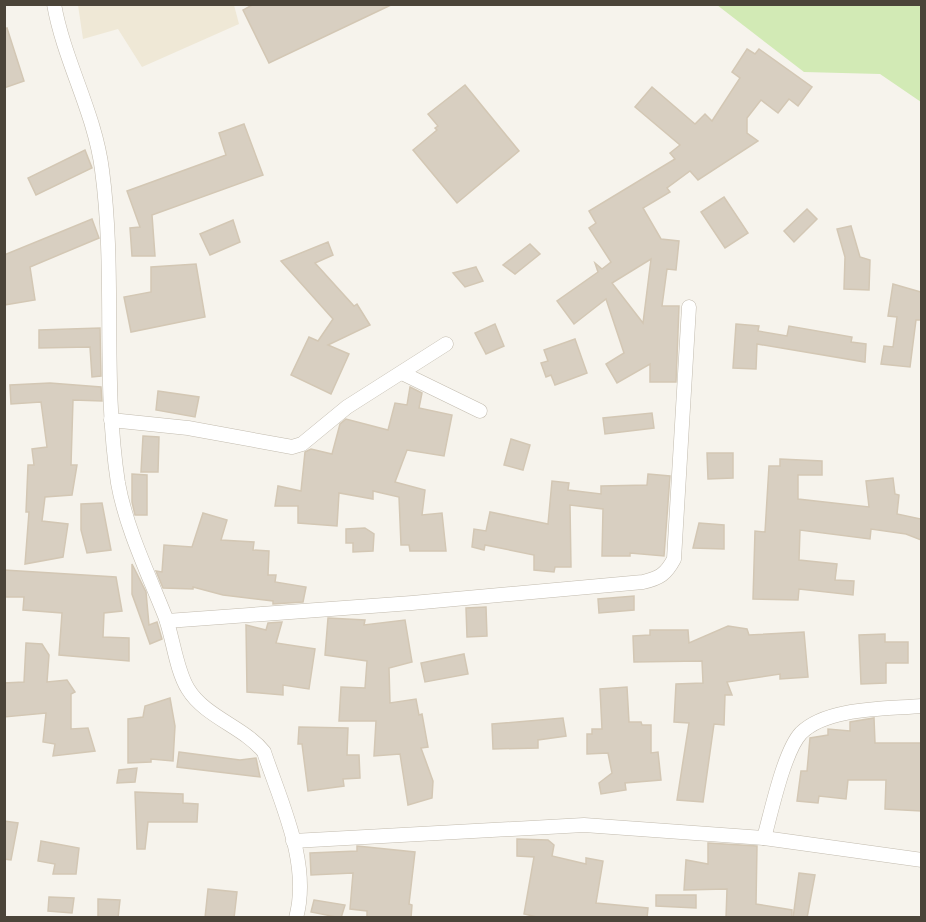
<svg xmlns="http://www.w3.org/2000/svg" width="926" height="922" viewBox="0 0 926 922" font-family="Roboto,sans-serif">
<style>
.education{fill:#efe8d6}
.green{fill:#d2eab5}
.building{fill:#d8cfc1;stroke:#d3c7b4;stroke-width:1.5;fill-rule:evenodd}
.lines{fill:none;stroke-linecap:round;stroke-linejoin:round}
.street-casing{stroke:#c2bbae;stroke-width:15}
.street{stroke:#fff;stroke-width:14}
</style>
<rect width="100%" height="100%" fill="#f6f3ec"/>
<path class="education" d="M 78,5 L 234,5 L 239,24 L 142,67 L 118,29 L 83,39 Z"/>
<path class="green" d="M 717,5 L 921,5 L 921,102 L 880,74 L 804,72 Z"/>
<g class="building">
<path d="M 254,4 L 393,4 L 269,63 L 243,10 Z"/>
<path d="M 7,28 L 24,81 L 4,88 L 4,29 Z"/>
<path d="M 747,49 L 755,54 L 759,49 L 812,87 L 798,106 L 789,99 L 778,113 L 761,100 L 747,118 L 747,133 L 758,141 L 698,180 L 690,171 L 667,188 L 670,192 L 643,208 L 661,239 L 679,241 L 676,270 L 667,269 L 662,306 L 679,306 L 676,382 L 650,382 L 650,364 L 617,383 L 606,364 L 624,353 L 606,299 L 574,324 L 557,301 L 598,272 L 595,263 L 602,269 L 611,262 L 589,228 L 596,223 L 589,211 L 675,159 L 670,153 L 680,145 L 635,107 L 652,87 L 695,124 L 705,114 L 712,121 L 740,78 L 732,72 ZM 651,259 L 643,323 L 612,283 Z"/>
<path d="M 465,85 L 519,151 L 457,203 L 413,150 L 437,130 L 435,128 L 438,126 L 428,114 Z"/>
<path d="M 244,124 L 263,175 L 152,215 L 155,256 L 132,256 L 130,228 L 140,227 L 127,191 L 226,155 L 219,133 Z"/>
<path d="M 85,150 L 92,168 L 36,195 L 28,178 Z"/>
<path d="M 724,197 L 748,233 L 725,248 L 701,212 Z"/>
<path d="M 807,209 L 817,219 L 794,242 L 784,231 Z"/>
<path d="M 92,219 L 99,238 L 30,267 L 35,300 L 4,305 L 4,255 Z"/>
<path d="M 233,220 L 240,242 L 210,255 L 200,234 Z"/>
<path d="M 851,226 L 860,257 L 870,260 L 869,290 L 844,289 L 845,257 L 837,229 Z"/>
<path d="M 328,242 L 333,255 L 315,263 L 354,306 L 357,304 L 370,325 L 328,345 L 349,354 L 331,394 L 291,375 L 309,337 L 318,341 L 333,319 L 281,261 Z"/>
<path d="M 530,244 L 540,254 L 515,274 L 503,265 Z"/>
<path d="M 196,264 L 205,317 L 131,332 L 124,297 L 151,292 L 151,267 Z"/>
<path d="M 476,267 L 483,281 L 465,287 L 453,273 Z"/>
<path d="M 893,284 L 921,292 L 921,320 L 916,320 L 910,367 L 881,364 L 884,346 L 893,347 L 897,317 L 888,316 Z"/>
<path d="M 495,324 L 504,346 L 486,354 L 475,333 Z"/>
<path d="M 736,324 L 759,326 L 758,331 L 787,336 L 789,326 L 852,337 L 851,342 L 866,344 L 865,362 L 757,344 L 756,369 L 733,368 Z"/>
<path d="M 100,328 L 101,376 L 92,377 L 90,347 L 39,348 L 39,330 Z"/>
<path d="M 575,339 L 587,373 L 555,385 L 551,375 L 546,377 L 541,363 L 548,361 L 544,350 Z"/>
<path d="M 50,383 L 101,387 L 102,401 L 73,400 L 71,465 L 77,465 L 72,495 L 45,497 L 42,521 L 68,524 L 63,557 L 25,564 L 29,512 L 26,512 L 28,465 L 34,465 L 32,449 L 47,447 L 41,402 L 11,404 L 10,385 Z"/>
<path d="M 410,387 L 422,393 L 419,408 L 452,415 L 444,456 L 407,450 L 395,482 L 425,490 L 422,515 L 442,513 L 446,551 L 410,551 L 409,545 L 401,545 L 399,497 L 373,491 L 373,499 L 339,493 L 337,526 L 298,523 L 298,506 L 275,506 L 278,486 L 301,491 L 305,452 L 311,449 L 332,454 L 340,424 L 346,419 L 388,430 L 395,403 L 407,405 Z"/>
<path d="M 158,391 L 199,397 L 195,417 L 156,410 Z"/>
<path d="M 652,413 L 654,428 L 605,434 L 603,418 Z"/>
<path d="M 143,436 L 159,437 L 158,472 L 141,472 Z"/>
<path d="M 511,439 L 530,445 L 523,470 L 504,465 Z"/>
<path d="M 707,453 L 733,453 L 733,478 L 708,479 Z"/>
<path d="M 780,459 L 822,461 L 822,475 L 798,475 L 798,499 L 869,507 L 866,481 L 893,478 L 895,494 L 899,495 L 897,514 L 921,519 L 921,540 L 906,534 L 871,529 L 870,539 L 800,530 L 799,560 L 837,564 L 835,580 L 854,581 L 853,595 L 799,589 L 798,600 L 753,599 L 755,531 L 765,532 L 769,466 L 780,466 Z"/>
<path d="M 132,474 L 147,475 L 147,515 L 135,515 L 132,502 Z"/>
<path d="M 648,474 L 670,476 L 664,556 L 630,553 L 630,556 L 602,556 L 603,509 L 570,505 L 571,567 L 555,567 L 554,572 L 534,570 L 534,555 L 485,545 L 484,550 L 472,547 L 474,529 L 486,531 L 490,512 L 548,524 L 552,481 L 569,483 L 568,490 L 601,494 L 601,486 L 647,485 Z"/>
<path d="M 102,503 L 111,550 L 87,553 L 81,530 L 81,504 Z"/>
<path d="M 203,513 L 227,520 L 221,540 L 254,542 L 253,550 L 269,551 L 268,575 L 276,575 L 275,582 L 306,587 L 303,602 L 273,604 L 273,601 L 223,595 L 193,587 L 193,589 L 163,588 L 156,571 L 162,572 L 164,545 L 192,547 Z"/>
<path d="M 699,523 L 724,525 L 724,549 L 693,548 Z"/>
<path d="M 365,528 L 374,534 L 373,551 L 353,552 L 353,543 L 346,543 L 346,529 Z"/>
<path d="M 132,564 L 146,592 L 149,625 L 157,622 L 162,639 L 150,644 L 132,594 Z"/>
<path d="M 4,570 L 116,577 L 122,611 L 104,613 L 103,637 L 129,638 L 129,661 L 59,655 L 62,613 L 23,610 L 24,597 L 4,597 Z"/>
<path d="M 634,596 L 634,610 L 599,613 L 598,599 Z"/>
<path d="M 486,607 L 487,636 L 467,637 L 466,608 Z"/>
<path d="M 328,618 L 365,620 L 364,625 L 405,620 L 412,662 L 389,668 L 390,703 L 416,699 L 419,715 L 422,714 L 428,747 L 421,748 L 433,781 L 432,798 L 408,805 L 400,754 L 374,756 L 376,721 L 339,721 L 341,687 L 365,688 L 367,661 L 325,655 Z"/>
<path d="M 282,622 L 276,643 L 315,649 L 309,689 L 283,685 L 283,695 L 247,692 L 246,625 L 266,630 L 268,623 Z"/>
<path d="M 728,626 L 747,629 L 749,635 L 804,632 L 808,677 L 780,679 L 780,674 L 727,682 L 732,695 L 725,695 L 724,725 L 714,724 L 703,802 L 677,800 L 689,723 L 674,722 L 676,684 L 703,683 L 702,661 L 634,662 L 633,636 L 650,635 L 650,630 L 688,630 L 689,643 Z"/>
<path d="M 885,634 L 885,642 L 908,642 L 908,663 L 886,663 L 886,683 L 861,684 L 859,635 Z"/>
<path d="M 26,643 L 42,644 L 49,655 L 47,682 L 67,680 L 75,692 L 71,694 L 71,729 L 88,728 L 95,751 L 53,756 L 55,744 L 43,742 L 46,713 L 4,717 L 4,683 L 24,682 Z"/>
<path d="M 464,654 L 468,674 L 425,682 L 421,663 Z"/>
<path d="M 627,687 L 629,722 L 641,722 L 642,725 L 651,725 L 651,753 L 658,752 L 661,780 L 625,783 L 626,790 L 601,794 L 599,783 L 612,773 L 608,753 L 587,754 L 587,734 L 592,734 L 592,729 L 602,729 L 600,689 Z"/>
<path d="M 170,698 L 175,726 L 173,761 L 151,759 L 151,762 L 128,763 L 128,719 L 143,717 L 145,706 Z"/>
<path d="M 563,718 L 566,736 L 538,740 L 538,748 L 493,749 L 492,724 Z"/>
<path d="M 874,718 L 875,743 L 921,743 L 921,811 L 885,809 L 886,780 L 848,780 L 846,799 L 819,796 L 818,803 L 797,801 L 801,771 L 807,771 L 810,738 L 828,735 L 828,729 L 850,731 L 850,722 Z"/>
<path d="M 299,727 L 348,728 L 347,755 L 359,755 L 360,778 L 343,779 L 344,786 L 308,791 L 302,744 L 298,744 Z"/>
<path d="M 179,752 L 240,760 L 256,758 L 260,777 L 177,767 Z"/>
<path d="M 137,768 L 135,782 L 117,783 L 119,770 Z"/>
<path d="M 135,792 L 183,794 L 183,803 L 198,804 L 197,822 L 148,822 L 145,849 L 137,849 Z"/>
<path d="M 4,821 L 18,823 L 11,860 L 4,859 Z"/>
<path d="M 517,839 L 548,840 L 554,845 L 552,856 L 586,864 L 586,858 L 603,861 L 596,903 L 648,908 L 647,918 L 541,918 L 524,914 L 534,857 L 517,856 Z"/>
<path d="M 41,841 L 79,848 L 76,874 L 53,874 L 55,864 L 38,861 Z"/>
<path d="M 708,843 L 757,846 L 756,904 L 792,910 L 792,918 L 726,918 L 727,889 L 684,890 L 686,860 L 708,864 Z"/>
<path d="M 357,846 L 415,852 L 409,904 L 412,905 L 411,918 L 367,918 L 367,911 L 350,909 L 353,873 L 311,875 L 310,853 L 357,851 Z"/>
<path d="M 799,873 L 815,875 L 807,918 L 793,918 Z"/>
<path d="M 208,889 L 237,892 L 234,918 L 205,918 Z"/>
<path d="M 656,895 L 696,895 L 696,908 L 656,906 Z"/>
<path d="M 49,897 L 74,898 L 72,913 L 48,911 Z"/>
<path d="M 98,899 L 120,900 L 118,918 L 98,918 Z"/>
<path d="M 314,900 L 345,905 L 341,918 L 311,912 Z"/>
</g>
<g class="lines">
<g class="street-casing">
<g id="street">
<path d="M 54,4 C 64,61 95,113 102,170 C 116,274 102,379 118,483 C 126,528 148,573 165,616 C 173,637 176,670 188,689 C 205,717 244,727 264,752 C 281,803 311,864 296,918"/>
<path d="M 402,373 L 480,411"/>
<path d="M 111,420 L 188,428 L 292,447 L 302,444 L 347,407 L 446,344"/>
<path d="M 167,621 L 412,603 L 643,582 C 660,578 666,574 674,559 L 689,307"/>
<path d="M 764,838 C 771,813 784,751 801,733 C 827,707 887,709 922,706"/>
<path d="M 293,841 L 584,825 L 764,838 L 922,860"/>
</g>
</g>
<use href="#street" class="street"/>
</g>
<rect width="926" height="922" fill="none" stroke="#4b4439" stroke-width="12"/>
</svg>
